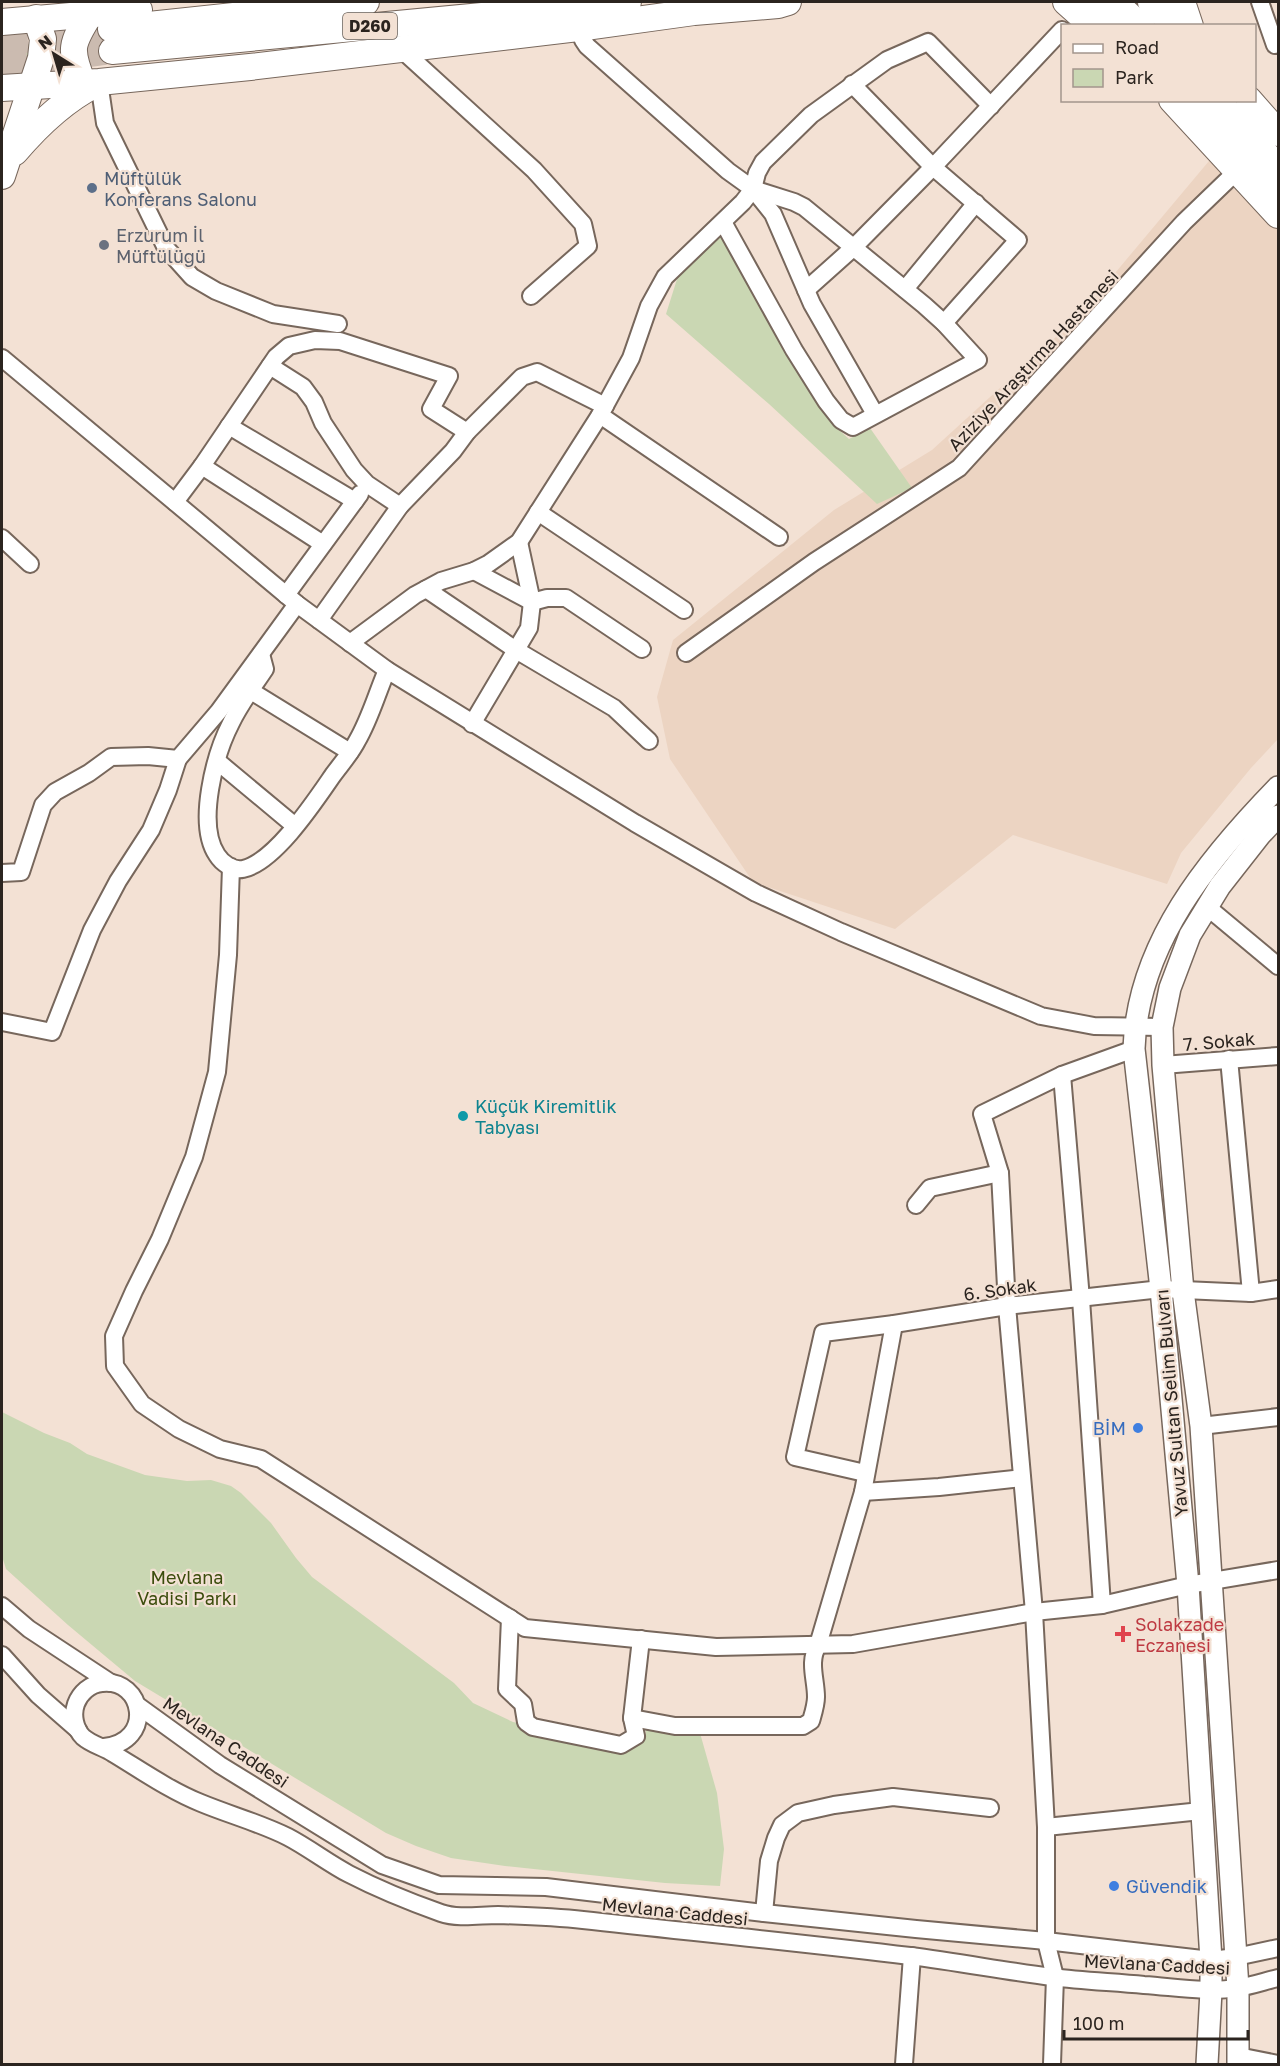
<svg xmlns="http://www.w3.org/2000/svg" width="1280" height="2066" viewBox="0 0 1280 2066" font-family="'Golos Text',sans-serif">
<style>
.built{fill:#ecd4c2}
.green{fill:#cad7b3}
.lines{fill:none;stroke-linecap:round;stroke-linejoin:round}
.highway-tunnel{stroke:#cbbbb0;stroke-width:26;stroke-dasharray:26 13;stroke-linecap:butt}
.minor-casing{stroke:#77675c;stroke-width:20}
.major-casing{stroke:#77675c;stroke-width:24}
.highway-casing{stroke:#77675c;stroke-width:28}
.minor{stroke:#fff;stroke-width:16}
.major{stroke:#fff;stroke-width:21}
.highway{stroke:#fff;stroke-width:26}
.service-dot{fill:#5c6f8a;stroke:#f3e1d4;stroke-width:2}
.worship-dot{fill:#6b7280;stroke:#f3e1d4;stroke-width:2}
.culture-dot{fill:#0f9aa8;stroke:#f3e1d4;stroke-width:2}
.shop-dot{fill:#3f7fe0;stroke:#f3e1d4;stroke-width:2}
.health-dot{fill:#e0444e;stroke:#f3e1d4;stroke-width:2}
.labels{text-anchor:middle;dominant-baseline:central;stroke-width:4.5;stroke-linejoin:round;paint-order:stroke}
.shield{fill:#f3e1d4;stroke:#675d55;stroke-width:1.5}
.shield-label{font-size:16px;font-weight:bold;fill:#2b241f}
.service-label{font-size:18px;fill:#4e5e75;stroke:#f3e1d4;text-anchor:start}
.worship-label{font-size:18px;fill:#5b616d;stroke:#f3e1d4;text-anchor:start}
.street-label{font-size:18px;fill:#2b241f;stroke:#f3e1d4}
.culture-label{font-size:18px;fill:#0d838f;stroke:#f3e1d4;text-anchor:start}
.shop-label{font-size:18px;fill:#366cbe;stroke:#f3e1d4;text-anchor:end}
.park-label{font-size:18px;fill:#3b4c0c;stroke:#f3e1d4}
.health-label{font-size:18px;fill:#be3a42;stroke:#f3e1d4;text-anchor:start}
</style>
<rect width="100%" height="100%" fill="#f3e1d4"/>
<path class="built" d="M 1214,155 L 1278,230 L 1278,739 L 1251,768 L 1181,853 L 1167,884 L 1013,835 L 895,929 L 753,882 L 670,759 L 657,697 L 673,640 L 834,510 L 932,450 L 1079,316 Z"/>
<g class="green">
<path d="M 14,40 L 27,43 L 32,47 L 26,75 L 8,77 L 2,71 L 2,47 L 8,42 Z"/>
<path d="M 724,235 L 784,349 L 838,429 L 849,439 L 870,428 L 912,488 L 877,504 L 769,404 L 666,314 L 678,276 L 703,249 Z"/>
<path d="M 2,1412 L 44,1433 L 70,1443 L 87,1454 L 145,1475 L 187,1481 L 211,1480 L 231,1486 L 241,1493 L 271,1523 L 296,1558 L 312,1577 L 454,1683 L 473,1703 L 513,1722 L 629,1746 L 646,1734 L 645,1721 L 698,1726 L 717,1793 L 724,1849 L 720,1886 L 665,1883 L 505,1866 L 451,1858 L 416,1846 L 386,1833 L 135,1681 L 68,1625 L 6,1569 L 2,1556 Z"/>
</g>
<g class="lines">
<g class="highway-tunnel">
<path d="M 2,43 L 111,29"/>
<path d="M 2,66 L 112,51"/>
</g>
<g class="minor-casing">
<g id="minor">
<path d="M 1260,2 L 1275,45 L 1278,44"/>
<path d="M 578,28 L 583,40 L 587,46 L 728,171 L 753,189 L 773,214 L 812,304 L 875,414"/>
<path d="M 401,49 L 534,170 L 583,224 L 588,246 L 531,296"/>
<path d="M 99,82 L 105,123 L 166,248 L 192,277 L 216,291 L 273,314 L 338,324"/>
<path d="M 852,84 L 933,167 L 1018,240 L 944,323"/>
<path d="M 723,222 L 794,350 L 826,401 L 841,420 L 853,427 L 978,360 L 944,323 L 924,305 L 804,207 L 794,202 L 753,189"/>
<path d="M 905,289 L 976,203"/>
<path d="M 806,290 L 853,248 L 933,167 L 1062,30"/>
<path d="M 2,358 L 297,604 L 387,670 L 635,823 L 756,893 L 841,932 L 1041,1016 L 1094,1026 L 1162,1027"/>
<path d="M 270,366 L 303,387 L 314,402 L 323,423 L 354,470 L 367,484 L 400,506"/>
<path d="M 600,415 L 779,537"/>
<path d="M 229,426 L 355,501"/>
<path d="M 202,466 L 323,544"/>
<path d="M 175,502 L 202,466 L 276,357 L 289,346 L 315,340 L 340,341 L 449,376 L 431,409 L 467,432"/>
<path d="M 538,512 L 684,610"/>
<path d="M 2,538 L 30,564"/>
<path d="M 474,571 L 532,602 L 547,598 L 566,598 L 642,649"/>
<path d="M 426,589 L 516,650 L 614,708 L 649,741"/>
<path d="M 286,595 L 360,494"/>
<path d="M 319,620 L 400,506 L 453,451 L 467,432 L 522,377 L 537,372 L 605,406"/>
<path d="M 350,643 L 415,595 L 441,581 L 474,571 L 488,564 L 519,542 L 600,415 L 631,358 L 649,306 L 665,277 L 743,202 L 753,189 L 757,173 L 763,162 L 811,115 L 887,60 L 928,42 L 991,106"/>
<path d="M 686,653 L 814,562 L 959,468 L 1184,222 L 1238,170"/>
<path d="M 261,654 L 265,669 C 253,687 240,704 231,723 C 215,754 196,824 217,855 C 222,863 233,871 243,869 C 275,862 315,801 333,775 C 341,764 351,753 357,741 C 370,719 377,693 387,670"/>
<path d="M 251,691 L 350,752"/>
<path d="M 472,724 L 529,628 L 532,602 L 519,542"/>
<path d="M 217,761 L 295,826"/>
<path d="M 231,867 L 228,955 L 217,1072 L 194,1157 L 160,1239 L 134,1291 L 114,1336 L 115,1366 L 142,1404 L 179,1429 L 220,1449 L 261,1459 L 525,1628 L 716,1647 L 853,1644 L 1034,1612 L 1102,1605 L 1188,1585 L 1278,1570"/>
<path d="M 2,873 L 21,872 L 43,805 L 55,792 L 89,773 L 111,757 L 148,756 L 178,759 L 219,711 L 297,604"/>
<path d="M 1206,906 L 1278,966"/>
<path d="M 2,1022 L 52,1032 L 92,930 L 118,881 L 151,830 L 168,790 L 178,759"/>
<path d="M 1229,1059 L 1251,1293"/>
<path d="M 1163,1065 L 1278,1056"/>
<path d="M 1062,1075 L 1081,1299 L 1102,1605"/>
<path d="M 916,1205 L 930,1188 L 1000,1173"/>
<path d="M 1201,1426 L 1278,1417"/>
<path d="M 865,1473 L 795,1457 L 823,1333 L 894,1324 L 1007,1306 L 1161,1289 L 1251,1293 L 1278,1289"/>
<path d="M 863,1492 L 939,1487 L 1022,1478"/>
<path d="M 2,1606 L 29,1629 L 111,1683"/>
<path d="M 510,1618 L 507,1689 L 523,1704 L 526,1722 L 533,1727 L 621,1745 L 636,1736 L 632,1718 L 641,1639"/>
<path d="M 2,1655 L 38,1695 L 78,1730"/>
<path d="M 137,1705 L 220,1765 L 382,1865 L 439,1885 L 546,1887 L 764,1913 L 916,1929 L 1046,1941 L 1211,1960 L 1236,1957 L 1278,1948"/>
<path d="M 632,1718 L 675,1726 L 803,1726 L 811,1721 C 813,1714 816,1705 816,1697 C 816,1679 808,1662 818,1645 L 863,1492 L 894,1324"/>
<path d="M 104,1747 C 155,1742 144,1678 102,1683 C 90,1684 80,1693 76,1704 C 72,1715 75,1729 83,1737 C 92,1745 104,1747 114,1754 C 142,1771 171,1791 201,1803 C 230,1815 260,1823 288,1837 C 309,1848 328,1863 349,1874 C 378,1889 410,1902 441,1913 C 458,1919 480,1915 498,1915 C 527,1916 555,1917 583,1920 C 692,1932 802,1943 910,1956 C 958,1962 1005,1971 1052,1977 C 1082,1981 1114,1982 1144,1985 C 1175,1987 1207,1993 1237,1988 C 1251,1986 1265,1981 1278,1978"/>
<path d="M 1046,1827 L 1201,1811"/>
<path d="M 764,1913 L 769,1861 L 776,1838 L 782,1825 L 798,1813 L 834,1805 L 893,1797 L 990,1808"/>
<path d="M 1238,2056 L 1278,2064"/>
<path d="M 904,2064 L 912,1956"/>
<path d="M 1052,2064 L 1055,1977 L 1046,1941 L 1046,1827 L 1034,1612 L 1007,1306 L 1000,1173 L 982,1114 L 1062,1075 L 1134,1049"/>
</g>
</g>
<g class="major-casing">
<g id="major">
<path d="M 1095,2 L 1122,26"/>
<path d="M 1118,2 L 1144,26"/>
<path d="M 1200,100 L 1278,187"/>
<path d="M 1220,100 L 1278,164"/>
<path d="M 1207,2064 L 1211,1991 L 1211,1960 L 1188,1585 L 1161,1289 L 1134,1049 C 1137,944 1209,858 1278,787"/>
<path d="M 1238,2064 L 1238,1988 L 1201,1426 L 1183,1291 L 1163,1065 L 1162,1027 L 1170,988 L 1190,935 L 1220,886 L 1260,835 L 1278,816"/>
</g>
</g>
<g class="highway-casing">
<g id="highway">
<path d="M 1066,2 L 1093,26"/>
<path d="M 1151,2 L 1175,26"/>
<path d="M 1182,2 L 1190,26"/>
<path d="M 2,22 L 139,10"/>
<path d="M 111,29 L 366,2"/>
<path d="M 112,51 L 628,2"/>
<path d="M 83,83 C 69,49 71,44 90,14"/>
<path d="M 2,88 L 99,82 L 250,67 L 578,28 L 694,12 L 778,5 L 788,2"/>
<path d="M 1172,100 L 1278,215"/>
<path d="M 1249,100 L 1278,133"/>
<path d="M 15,152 C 38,125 64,100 96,84"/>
<path d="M 2,176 L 41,58 L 43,39 L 36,18"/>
</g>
</g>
<use href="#minor" class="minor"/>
<use href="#major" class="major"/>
<use href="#highway" class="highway"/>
</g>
<circle class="service-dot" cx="92" cy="188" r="6"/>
<circle class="worship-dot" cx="104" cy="245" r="6"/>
<circle class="culture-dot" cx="463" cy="1116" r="6"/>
<g class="shop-dot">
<circle cx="1138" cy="1428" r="6"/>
<circle cx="1114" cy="1886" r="6"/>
</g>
<path class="health-dot" d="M1120 1625h6v6h6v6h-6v6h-6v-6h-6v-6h6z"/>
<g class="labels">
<rect class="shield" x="343" y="13" width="54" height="26" rx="4.5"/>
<g class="shield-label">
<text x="370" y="26">D260</text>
</g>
<g class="service-label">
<text x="104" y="178">Müftülük<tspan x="104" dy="21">Konferans Salonu</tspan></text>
</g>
<g class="worship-label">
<text x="116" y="235">Erzurum İl<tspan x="116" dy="21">Müftülüğü</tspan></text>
</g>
<g class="street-label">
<text transform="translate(1033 360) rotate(-47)">Aziziye Araştırma Hastanesi</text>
<text transform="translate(1219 1041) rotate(-5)">7. Sokak</text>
<text transform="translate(1000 1289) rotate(-8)">6. Sokak</text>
<text transform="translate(1171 1403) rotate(-95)">Yavuz Sultan Selim Bulvarı</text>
<text transform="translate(226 1742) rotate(34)">Mevlana Caddesi</text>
<text transform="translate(675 1911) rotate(6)">Mevlana Caddesi</text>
<text transform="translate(1157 1964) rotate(3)">Mevlana Caddesi</text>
</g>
<g class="culture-label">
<text x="475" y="1106">Küçük Kiremitlik<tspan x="475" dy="21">Tabyası</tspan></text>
</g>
<g class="shop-label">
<text x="1126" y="1428">BİM</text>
<text x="1126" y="1886" text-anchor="start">Güvendik</text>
</g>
<g class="park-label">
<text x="187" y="1577">Mevlana<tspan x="187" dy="21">Vadisi Parkı</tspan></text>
</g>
<g class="health-label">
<text x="1135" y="1624">Solakzade<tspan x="1135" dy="21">Eczanesi</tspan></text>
</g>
</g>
<rect width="1280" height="2066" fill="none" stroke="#2b241f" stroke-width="6"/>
<rect x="1061" y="24" width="195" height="78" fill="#f3e1d4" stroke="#a3958c" stroke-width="1.5"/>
<rect x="1073" y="44" width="30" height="9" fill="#ffffff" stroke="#a3958c" stroke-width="1.5"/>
<text x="1115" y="54" font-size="18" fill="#2b241f">Road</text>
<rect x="1073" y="69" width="30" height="18" fill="#cad7b3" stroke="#a3958c" stroke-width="1.5"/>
<text x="1115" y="84" font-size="18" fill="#2b241f">Park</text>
<g transform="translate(54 54) rotate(323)" stroke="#f3e1d4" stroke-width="4.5" paint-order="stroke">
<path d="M0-4.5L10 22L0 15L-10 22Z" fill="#2b241f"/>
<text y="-9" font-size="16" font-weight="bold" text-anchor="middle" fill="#2b241f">N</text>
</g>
<path d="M1064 2030v9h184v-9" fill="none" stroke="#2b241f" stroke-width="3"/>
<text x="1073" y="2030" font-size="18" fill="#2b241f" stroke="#f3e1d4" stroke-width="4.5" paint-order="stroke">100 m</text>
</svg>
